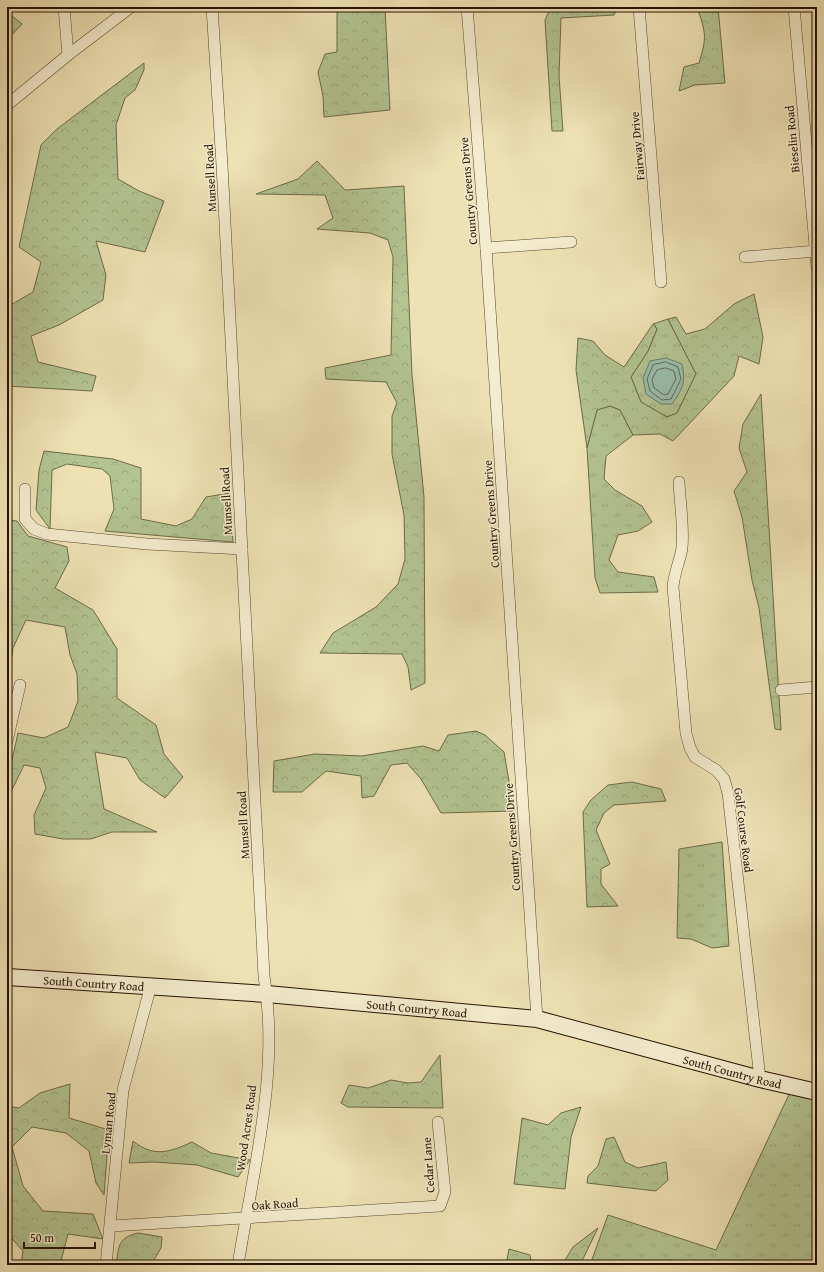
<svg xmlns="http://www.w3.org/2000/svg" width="824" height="1272" viewBox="0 0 824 1272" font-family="'Gentium Book Plus',serif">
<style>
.grass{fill:url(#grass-tufts);stroke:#6d6b48}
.forest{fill:url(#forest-crowns);stroke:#6d6b48}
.water{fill:#99bead;stroke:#6b7968}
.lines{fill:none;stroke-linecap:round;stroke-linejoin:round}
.shore{stroke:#606856;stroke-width:1}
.minor-casing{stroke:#59462d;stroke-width:12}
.secondary-casing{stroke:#271200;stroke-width:18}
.minor{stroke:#f4ecce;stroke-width:11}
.secondary{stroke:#f4ecce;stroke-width:16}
.labels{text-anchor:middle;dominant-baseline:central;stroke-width:3;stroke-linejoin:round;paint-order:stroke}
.street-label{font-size:12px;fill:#271200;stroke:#f4ecce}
</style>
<defs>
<pattern id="grass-tufts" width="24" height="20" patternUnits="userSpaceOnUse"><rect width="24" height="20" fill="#b3c491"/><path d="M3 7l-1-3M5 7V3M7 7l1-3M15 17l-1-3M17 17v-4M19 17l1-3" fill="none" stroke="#9aa77b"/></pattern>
<pattern id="forest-crowns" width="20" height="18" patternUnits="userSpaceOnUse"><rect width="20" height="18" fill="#b3c491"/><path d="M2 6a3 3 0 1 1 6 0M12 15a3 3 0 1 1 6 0" fill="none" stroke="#9aa77b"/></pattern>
</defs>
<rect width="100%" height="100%" fill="#eee2b4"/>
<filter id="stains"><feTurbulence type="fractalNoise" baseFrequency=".005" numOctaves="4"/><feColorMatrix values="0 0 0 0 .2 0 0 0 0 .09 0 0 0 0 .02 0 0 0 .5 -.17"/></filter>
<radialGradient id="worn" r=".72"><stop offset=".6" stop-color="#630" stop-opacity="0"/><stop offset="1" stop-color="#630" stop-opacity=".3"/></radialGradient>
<g class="grass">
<path d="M 668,319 L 696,374 L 677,413 L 667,417 L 641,402 L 631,377 L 648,351 L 657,329 L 653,324 Z"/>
<path d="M 610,406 L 620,410 L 633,435 L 606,456 L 604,479 L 615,490 L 642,506 L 652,522 L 638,531 L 618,535 L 609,560 L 618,572 L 654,577 L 658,592 L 600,593 L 595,578 L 587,448 L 597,410 Z"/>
<path d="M 722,842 L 729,946 L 712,948 L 691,939 L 677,938 L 679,849 Z"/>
<path d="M 793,1086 L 817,1092 L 817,1265 L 590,1265 L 608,1215 L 716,1250 Z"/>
</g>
<g class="forest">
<path d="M 337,7 L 385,7 L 390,110 L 324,117 L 323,96 L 318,72 L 325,54 L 337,52 Z"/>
<path d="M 551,7 L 618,7 L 614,15 L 561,18 L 559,76 L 563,131 L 552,131 L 545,20 Z"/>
<path d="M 697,7 L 718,7 L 725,83 L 695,85 L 679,91 L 684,67 L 699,63 C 707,37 706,33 697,7 Z"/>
<path d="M 7,9 L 8,13 L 22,24 L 7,40 Z"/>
<path d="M 144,63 L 144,70 L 135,90 L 125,98 L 116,125 L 118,179 L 139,191 L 164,201 L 145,252 L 96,241 L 106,275 L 103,300 L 59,325 L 31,336 L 38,362 L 96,376 L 92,391 L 7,386 L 9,306 L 33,292 L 41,262 L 19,247 L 41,145 L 57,129 Z"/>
<path d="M 317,161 L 345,190 L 404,186 L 412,375 L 424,497 L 425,683 L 411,690 L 408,667 L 402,654 L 320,653 L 333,633 L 376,607 L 398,584 L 405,559 L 404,515 L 392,454 L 392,416 L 397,403 L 386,382 L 326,379 L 325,368 L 391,355 L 393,257 L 388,240 L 370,233 L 317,229 L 333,218 L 325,195 L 256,194 L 298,179 Z"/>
<path d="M 754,294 L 763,337 L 759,364 L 739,356 L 734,376 L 673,441 L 660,434 L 633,435 L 620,410 L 610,406 L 597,410 L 587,448 L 576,370 L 578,338 L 593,341 L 605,355 L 624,367 L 653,324 L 657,329 L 648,351 L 631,377 L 641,402 L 667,417 L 677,413 L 696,374 L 668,319 L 676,317 L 686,334 L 705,329 L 734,304 Z"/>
<path d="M 761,394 L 781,730 L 775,729 L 759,608 L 752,580 L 742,517 L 734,491 L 747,472 L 739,448 L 743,424 Z"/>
<path d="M 44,451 L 113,459 L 141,468 L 141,519 L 176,526 L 192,519 L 206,497 L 230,493 L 233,542 L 105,531 L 114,509 L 110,476 L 102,469 L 67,464 L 52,470 L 50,529 L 36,510 L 39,470 Z"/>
<path d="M 7,520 L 17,521 L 28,536 L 67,547 L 69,561 L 55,588 L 93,610 L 117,649 L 117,698 L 156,725 L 164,754 L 183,777 L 165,798 L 140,780 L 127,758 L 95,752 L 104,809 L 157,832 L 112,832 L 91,839 L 63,839 L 35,834 L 34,815 L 46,788 L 40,768 L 24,765 L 7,800 L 7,782 L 18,733 L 44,738 L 68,727 L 78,701 L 77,674 L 70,655 L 65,627 L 26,620 L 13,648 L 7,692 Z"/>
<path d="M 476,731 L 485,735 L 504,752 L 514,811 L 441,813 L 421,779 L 407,763 L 391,765 L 374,796 L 362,798 L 361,776 L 326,771 L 302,792 L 273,792 L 274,761 L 315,754 L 362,756 L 423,746 L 439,751 L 448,735 Z"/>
<path d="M 632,782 L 661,789 L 666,801 L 614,805 L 604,813 L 596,830 L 610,864 L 601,869 L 601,884 L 618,906 L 587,907 L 583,812 L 591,800 L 608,785 Z"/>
<path d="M 440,1055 L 443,1108 L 348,1107 L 341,1103 L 349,1085 L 368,1088 L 391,1080 L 408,1083 L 421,1082 Z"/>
<path d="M 70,1084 L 69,1118 L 109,1130 L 104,1195 L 96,1183 L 89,1151 L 66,1133 L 32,1127 L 12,1147 L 23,1186 L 43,1211 L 93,1214 L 103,1239 L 68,1234 L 60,1265 L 21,1265 L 23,1251 L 7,1233 L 7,1106 L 19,1108 L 40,1093 Z"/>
<path d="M 581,1107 L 571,1137 L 565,1189 L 514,1184 L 522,1118 L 548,1125 L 561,1113 Z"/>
<path d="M 614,1137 L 625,1162 L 638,1168 L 666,1162 L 668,1180 L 656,1191 L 587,1183 L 588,1176 L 598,1166 L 606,1139 Z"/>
<path d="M 133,1141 C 154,1158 170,1152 192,1142 L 211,1153 L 250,1160 L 238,1177 L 197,1165 L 154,1162 L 129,1163 Z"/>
<path d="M 598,1228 L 580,1265 L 562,1265 L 573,1247 Z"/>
<path d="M 138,1233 L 162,1237 L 161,1248 L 151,1265 L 116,1265 C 119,1247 117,1238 138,1233 Z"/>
<path d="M 509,1249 L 530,1255 L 532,1265 L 506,1265 Z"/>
</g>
<path class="water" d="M 666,358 L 682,364 C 686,383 683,388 672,404 L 661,404 L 646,394 L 643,378 L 650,361 Z"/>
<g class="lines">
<g class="shore">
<path d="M 666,362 L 678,367 L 681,379 L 671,399 L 662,400 L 650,391 L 647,379 L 653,365 Z"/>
<path d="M 666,368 L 674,371 L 676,379 L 668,394 L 664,395 L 654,388 L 652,379 L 657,370 Z"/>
</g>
<g class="minor-casing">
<g id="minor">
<path d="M 64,7 L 68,55"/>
<path d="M 212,7 L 222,165 L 264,976 C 280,1072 253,1170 238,1265"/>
<path d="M 467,7 L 486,248 L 537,1019"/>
<path d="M 639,7 L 661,282"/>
<path d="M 794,7 L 817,268"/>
<path d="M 7,105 L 68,55 L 131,7"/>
<path d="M 486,248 L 571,242"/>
<path d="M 745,257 L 817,251"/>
<path d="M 679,482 C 680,504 684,526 682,548 C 680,561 674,573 673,587 L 686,733 L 690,748 L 695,757 L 716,770 L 724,779 L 728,793 L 760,1079"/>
<path d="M 25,489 L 25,519 L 34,529 L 47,534 L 147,544 L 242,549"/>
<path d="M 781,690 L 817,687"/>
<path d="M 7,741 L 20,685"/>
<path d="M 111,1226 L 440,1206 L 445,1192 L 438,1122"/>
<path d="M 106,1265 L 123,1090 L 151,985"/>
</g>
</g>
<g class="secondary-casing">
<g id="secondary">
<path id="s1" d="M 7,977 L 267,994 L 537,1019 L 760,1079 L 817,1092"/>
</g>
</g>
<use href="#minor" class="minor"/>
<use href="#secondary" class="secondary"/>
</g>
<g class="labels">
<g class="street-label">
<text transform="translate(792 139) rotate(-95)">Bieselin Road</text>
<text transform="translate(637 146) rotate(-95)">Fairway Drive</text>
<text transform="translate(210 178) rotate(-93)">Munsell Road</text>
<text transform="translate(468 191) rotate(-95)">Country Greens Drive</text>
<text transform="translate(226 501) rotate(-93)">Munsell Road</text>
<text transform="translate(491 514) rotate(-94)">Country Greens Drive</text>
<text transform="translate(243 825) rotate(-93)">Munsell Road</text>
<text transform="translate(744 830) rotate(83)">Golf Course Road</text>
<text transform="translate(512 837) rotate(-94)">Country Greens Drive</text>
<text stroke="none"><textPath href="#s1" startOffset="87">South Country Road</textPath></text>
<text stroke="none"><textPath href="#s1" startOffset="411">South Country Road</textPath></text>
<text stroke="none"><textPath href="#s1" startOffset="734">South Country Road</textPath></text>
<text transform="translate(108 1123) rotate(-84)">Lyman Road</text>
<text transform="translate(246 1128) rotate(-82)">Wood Acres Road</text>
<text transform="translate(428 1165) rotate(-94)">Cedar Lane</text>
<text transform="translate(275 1204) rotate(-4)">Oak Road</text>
</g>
</g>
<rect width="824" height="1272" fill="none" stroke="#eee2b4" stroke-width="24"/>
<rect x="8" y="8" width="808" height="1256" fill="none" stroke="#271200" stroke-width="2"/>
<rect x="12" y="12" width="800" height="1248" fill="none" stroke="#271200"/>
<path d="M24 1242v6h71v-6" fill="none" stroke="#271200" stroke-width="2"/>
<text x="30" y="1242" font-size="12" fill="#271200" stroke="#f4ecce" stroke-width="3" paint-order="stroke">50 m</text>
<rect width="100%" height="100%" filter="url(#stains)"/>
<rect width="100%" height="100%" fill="url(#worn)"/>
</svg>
